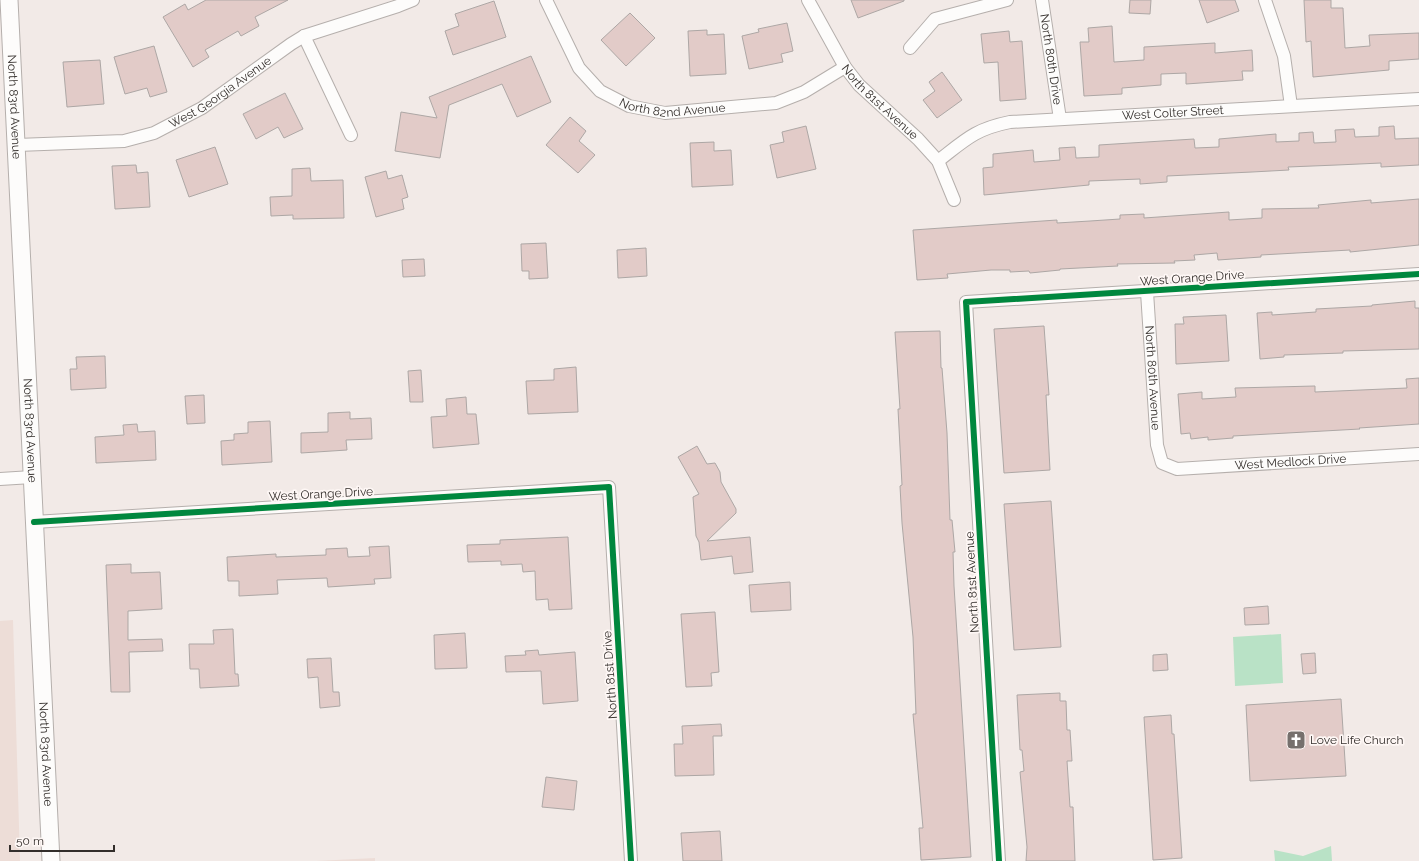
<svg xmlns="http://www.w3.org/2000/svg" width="1419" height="861" viewBox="0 0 1419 861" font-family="Raleway,sans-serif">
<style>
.built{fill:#edddd7}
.green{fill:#b9e2c6}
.building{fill:#e2cbc8;stroke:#ada7a5}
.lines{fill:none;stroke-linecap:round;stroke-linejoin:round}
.street-casing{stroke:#b5afac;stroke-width:14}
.secondary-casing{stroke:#b5afac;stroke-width:19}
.street{stroke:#fdfcfb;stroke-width:12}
.secondary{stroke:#fdfcfb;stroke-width:17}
.cycleway-casing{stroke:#fef7f5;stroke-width:8}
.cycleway{stroke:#00873e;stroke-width:6}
.labels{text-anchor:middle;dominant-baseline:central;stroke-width:3.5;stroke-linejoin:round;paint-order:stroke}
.street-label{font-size:12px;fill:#332e2b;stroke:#fef7f5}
.poi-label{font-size:12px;fill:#332e2b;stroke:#fef7f5;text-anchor:start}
</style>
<rect width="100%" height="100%" fill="#f2eae7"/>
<g class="built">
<path d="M 13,620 L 20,861 L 0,861 L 0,621 Z"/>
<path d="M 375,858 L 375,861 L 316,861 Z"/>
</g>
<g class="green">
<path d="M 1281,634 L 1283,683 L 1235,686 L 1233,637 Z"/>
<path d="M 1331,846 L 1332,861 L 1275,861 L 1274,850 L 1303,856 Z"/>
</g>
<g class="building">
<path d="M 206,0 L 288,0 L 255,17 L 259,26 L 241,36 L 238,31 L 205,50 L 209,57 L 193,67 L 163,17 L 185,4 L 188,10 Z"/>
<path d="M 851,0 L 904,0 L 904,1 L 858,18 Z"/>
<path d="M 1130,0 L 1151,0 L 1150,14 L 1129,13 Z"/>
<path d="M 1199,0 L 1235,0 L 1239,11 L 1207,23 Z"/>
<path d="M 1304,0 L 1331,0 L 1331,8 L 1343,8 L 1345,48 L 1370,46 L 1369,35 L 1419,33 L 1419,59 L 1389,61 L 1389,70 L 1313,77 L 1311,41 L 1306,42 Z"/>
<path d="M 494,1 L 506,37 L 453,55 L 445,31 L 459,26 L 455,14 Z"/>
<path d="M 630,13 L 655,38 L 626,66 L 601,40 Z"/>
<path d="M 787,23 L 793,51 L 781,54 L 783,62 L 749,69 L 742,36 L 759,32 L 758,29 Z"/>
<path d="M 1112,26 L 1114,62 L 1144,60 L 1144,47 L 1215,43 L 1215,53 L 1252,50 L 1253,71 L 1242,71 L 1243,80 L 1186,84 L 1186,73 L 1161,74 L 1161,85 L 1122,88 L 1122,94 L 1084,96 L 1080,42 L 1089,42 L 1088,28 Z"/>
<path d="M 707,30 L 707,35 L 724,34 L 726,74 L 690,76 L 688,31 Z"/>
<path d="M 1009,31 L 1010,42 L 1022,41 L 1026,99 L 1000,101 L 998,62 L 984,63 L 981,34 Z"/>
<path d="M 154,46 L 167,92 L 150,97 L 147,88 L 125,94 L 114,57 Z"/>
<path d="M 531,56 L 551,102 L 517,117 L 502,84 L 449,105 L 440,158 L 395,151 L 401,112 L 437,118 L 429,97 Z"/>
<path d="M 100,60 L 104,104 L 67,107 L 63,62 Z"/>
<path d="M 942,72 L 962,100 L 937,118 L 923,100 L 935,91 L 929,82 Z"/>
<path d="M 285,93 L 303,129 L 284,138 L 278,127 L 256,139 L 243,114 Z"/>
<path d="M 570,117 L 586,131 L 579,141 L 595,155 L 578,173 L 546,145 Z"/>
<path d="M 806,126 L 816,169 L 777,178 L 770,145 L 784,142 L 782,132 Z"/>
<path d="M 1394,126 L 1395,139 L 1419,138 L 1419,165 L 1381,167 L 1381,163 L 1337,165 L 1288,167 L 1289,170 L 1252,172 L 1167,176 L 1167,182 L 1140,184 L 1140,179 L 1089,181 L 1089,185 L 984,195 L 983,168 L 993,167 L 993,154 L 1033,150 L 1034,162 L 1060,160 L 1059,148 L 1075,147 L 1076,158 L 1099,157 L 1099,145 L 1194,139 L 1195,148 L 1219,147 L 1219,139 L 1276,134 L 1276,142 L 1299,141 L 1299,133 L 1313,132 L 1314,143 L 1336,142 L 1335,130 L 1354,129 L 1355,137 L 1379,136 L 1379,127 Z"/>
<path d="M 714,142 L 714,151 L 731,150 L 733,185 L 692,187 L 690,143 Z"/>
<path d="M 215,147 L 228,184 L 189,197 L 176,160 Z"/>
<path d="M 136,165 L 137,173 L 148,172 L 150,207 L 115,209 L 112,166 Z"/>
<path d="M 310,168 L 311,181 L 343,180 L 344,218 L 293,219 L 293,215 L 271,216 L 270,197 L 292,196 L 292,169 Z"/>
<path d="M 386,171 L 388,179 L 402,175 L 408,197 L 402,199 L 404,209 L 376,217 L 365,177 Z"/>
<path d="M 1419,199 L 1419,245 L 1350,252 L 1350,250 L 1261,255 L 1261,257 L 1218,260 L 1217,253 L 1194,255 L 1195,260 L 1174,261 L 1175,263 L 1117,264 L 1118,266 L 1060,269 L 1060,270 L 1030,273 L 1029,271 L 1010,272 L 1010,270 L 991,270 L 947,274 L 948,278 L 917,280 L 913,230 L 1057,220 L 1057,223 L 1090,221 L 1120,219 L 1120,215 L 1144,214 L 1144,218 L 1229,212 L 1229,220 L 1262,218 L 1262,209 L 1319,208 L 1318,205 L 1371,200 L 1371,203 Z"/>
<path d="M 546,243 L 548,278 L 529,279 L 529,271 L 522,271 L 521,244 Z"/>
<path d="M 646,248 L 647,276 L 618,278 L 617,250 Z"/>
<path d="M 424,259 L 425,276 L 403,277 L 402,260 Z"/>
<path d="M 1415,301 L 1415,308 L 1419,308 L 1419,349 L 1343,351 L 1343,353 L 1284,355 L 1284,357 L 1260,359 L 1257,313 L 1272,312 L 1272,315 L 1316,312 L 1316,309 L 1372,306 L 1372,305 Z"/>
<path d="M 1226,315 L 1229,361 L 1176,364 L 1175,324 L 1184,324 L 1183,317 Z"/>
<path d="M 1044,326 L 1049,395 L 1046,395 L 1050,470 L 1004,473 L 994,329 Z"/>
<path d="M 940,331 L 941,368 L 942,368 L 947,433 L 950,520 L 952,520 L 955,552 L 953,552 L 954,586 L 971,857 L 921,860 L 919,828 L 923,828 L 913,714 L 916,714 L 913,637 L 902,523 L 900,486 L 902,485 L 898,409 L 900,409 L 895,332 Z"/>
<path d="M 105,356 L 106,388 L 71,390 L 70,369 L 77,369 L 76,357 Z"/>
<path d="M 576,367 L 578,412 L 528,414 L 526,381 L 554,380 L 554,369 Z"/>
<path d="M 421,370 L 423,402 L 410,402 L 408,371 Z"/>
<path d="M 1419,378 L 1419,424 L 1359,428 L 1360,429 L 1233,436 L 1233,438 L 1208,440 L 1208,437 L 1191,439 L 1190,433 L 1181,434 L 1178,394 L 1202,392 L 1202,399 L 1236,397 L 1235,388 L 1315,386 L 1315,392 L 1407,388 L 1406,379 Z"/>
<path d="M 204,395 L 205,423 L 187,424 L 185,396 Z"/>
<path d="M 466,397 L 467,414 L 476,414 L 479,444 L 433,448 L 431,417 L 447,416 L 446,399 Z"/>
<path d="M 350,412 L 350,419 L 371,418 L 372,439 L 346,440 L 347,450 L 301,453 L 301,433 L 328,432 L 328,413 Z"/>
<path d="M 270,421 L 272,462 L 222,465 L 221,441 L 234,440 L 234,434 L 248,433 L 248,422 Z"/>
<path d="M 137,424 L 138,432 L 155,431 L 156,460 L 96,463 L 95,437 L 124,435 L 123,425 Z"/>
<path d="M 697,446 L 707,464 L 715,463 L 720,472 L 721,482 L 736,509 L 736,513 L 707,541 L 750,537 L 753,572 L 734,574 L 732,556 L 701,560 L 699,542 L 696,536 L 693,497 L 699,494 L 678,457 Z"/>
<path d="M 1051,501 L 1061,647 L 1014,650 L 1004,504 Z"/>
<path d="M 568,537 L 572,609 L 549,610 L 548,599 L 536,600 L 535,571 L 523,572 L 522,564 L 501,565 L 501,561 L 468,562 L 467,545 L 500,544 L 500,540 Z"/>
<path d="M 389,546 L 391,578 L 374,579 L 375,584 L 328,587 L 327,578 L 277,580 L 278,594 L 239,596 L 239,581 L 228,581 L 227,557 L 276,554 L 276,557 L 326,555 L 326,549 L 347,548 L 348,557 L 370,556 L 369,547 Z"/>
<path d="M 131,564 L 131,573 L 160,572 L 162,609 L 128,611 L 128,640 L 162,639 L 163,651 L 129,652 L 130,692 L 111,692 L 106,565 Z"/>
<path d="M 790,582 L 791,610 L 751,612 L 749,585 Z"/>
<path d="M 1268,606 L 1269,624 L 1245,625 L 1244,608 Z"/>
<path d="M 715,612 L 719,672 L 711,673 L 712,686 L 686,687 L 681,614 Z"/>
<path d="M 233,629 L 235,674 L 238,674 L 239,686 L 200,688 L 199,669 L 190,669 L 189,644 L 214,644 L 213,630 Z"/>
<path d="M 465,633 L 467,668 L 435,669 L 434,635 Z"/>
<path d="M 538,650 L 539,655 L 575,652 L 578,701 L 543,704 L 541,671 L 506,672 L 505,656 L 526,655 L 525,651 Z"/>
<path d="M 1315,653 L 1316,673 L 1303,674 L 1301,654 Z"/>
<path d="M 1167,654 L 1168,670 L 1153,671 L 1153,655 Z"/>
<path d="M 331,658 L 333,692 L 339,692 L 340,706 L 320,708 L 318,677 L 308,678 L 307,659 Z"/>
<path d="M 1060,693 L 1060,701 L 1066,701 L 1067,730 L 1070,730 L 1072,761 L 1067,761 L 1070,807 L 1073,807 L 1075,861 L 1026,861 L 1027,847 L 1020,772 L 1024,771 L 1022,750 L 1020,750 L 1017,695 Z"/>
<path d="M 1341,699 L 1346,776 L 1250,781 L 1246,705 Z"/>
<path d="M 1171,715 L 1172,734 L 1174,734 L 1182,858 L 1153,860 L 1144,717 Z"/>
<path d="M 721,724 L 722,736 L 713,736 L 714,775 L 675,776 L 674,744 L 683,744 L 682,726 Z"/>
<path d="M 546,777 L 577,781 L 574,810 L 542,807 Z"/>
<path d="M 720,831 L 722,861 L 683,861 L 681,833 Z"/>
</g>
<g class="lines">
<g class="street-casing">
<g id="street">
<path id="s1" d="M 546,0 L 579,68 L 600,91 L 629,106 L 665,113 L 776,103 L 804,92 L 845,67"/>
<path id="s2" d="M 808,0 L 845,67 L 859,85 L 918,139 L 938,161 L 954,200"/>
<path id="s3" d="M 1042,0 L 1060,119"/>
<path d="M 1265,0 L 1284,56 L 1291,106"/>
<path d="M 304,36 L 351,135"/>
<path d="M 910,48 L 935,19 L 1007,0"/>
<path id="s4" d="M 17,145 L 124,141 L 154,133 L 202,108 L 291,44 L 304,36 L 398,6 L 413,0"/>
<path id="s5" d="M 938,161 C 965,140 975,129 1010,122 L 1419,99"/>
<path id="s6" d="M 1147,292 L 1157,445 L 1162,463 L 1177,469 L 1419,454"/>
<path d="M 0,479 L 32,477"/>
<path d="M 34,522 L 609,487 L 631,861"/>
<path d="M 999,861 L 966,302 L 1419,274"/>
</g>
</g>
<g class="secondary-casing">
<g id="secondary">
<path id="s7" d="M 9,0 L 51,861"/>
</g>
</g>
<use href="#street" class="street"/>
<use href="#secondary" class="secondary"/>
<g class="cycleway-casing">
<g id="cycleway">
<path d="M 34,522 L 609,487 L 631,861"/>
<path d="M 999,861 L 966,302 L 1419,274"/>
</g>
</g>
<use href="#cycleway" class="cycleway"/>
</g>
<defs>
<g id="church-square" transform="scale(1)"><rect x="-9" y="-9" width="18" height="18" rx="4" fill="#76706d" stroke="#fef7f5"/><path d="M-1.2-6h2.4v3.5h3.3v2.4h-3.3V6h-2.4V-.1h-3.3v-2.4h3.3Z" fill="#fff"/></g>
</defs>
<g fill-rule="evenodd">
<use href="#church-square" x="1296" y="740"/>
</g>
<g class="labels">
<g class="street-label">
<text stroke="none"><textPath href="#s3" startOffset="60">North 80th Drive</textPath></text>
<text stroke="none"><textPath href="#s4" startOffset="216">West Georgia Avenue</textPath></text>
<text stroke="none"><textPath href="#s2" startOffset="126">North 81st Avenue</textPath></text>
<text stroke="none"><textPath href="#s1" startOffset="183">North 82nd Avenue</textPath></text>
<text stroke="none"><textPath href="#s7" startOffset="107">North 83rd Avenue</textPath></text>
<text stroke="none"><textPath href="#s5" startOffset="246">West Colter Street</textPath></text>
<text transform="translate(1192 278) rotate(-4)">West Orange Drive</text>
<text stroke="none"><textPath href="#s6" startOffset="86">North 80th Avenue</textPath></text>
<text stroke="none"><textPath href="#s7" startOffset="431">North 83rd Avenue</textPath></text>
<text stroke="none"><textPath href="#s6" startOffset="302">West Medlock Drive</textPath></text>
<text transform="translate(321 494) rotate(-3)">West Orange Drive</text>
<text transform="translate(972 582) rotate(-93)">North 81st Avenue</text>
<text transform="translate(610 675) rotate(-94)">North 81st Drive</text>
<text stroke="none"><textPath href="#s7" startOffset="755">North 83rd Avenue</textPath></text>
</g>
<g class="poi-label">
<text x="1310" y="740">Love Life Church</text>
</g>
</g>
<path d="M10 845v6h104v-6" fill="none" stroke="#332e2b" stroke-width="2"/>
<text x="16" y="845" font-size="12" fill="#332e2b" stroke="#fef7f5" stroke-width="3" paint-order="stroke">50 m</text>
</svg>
